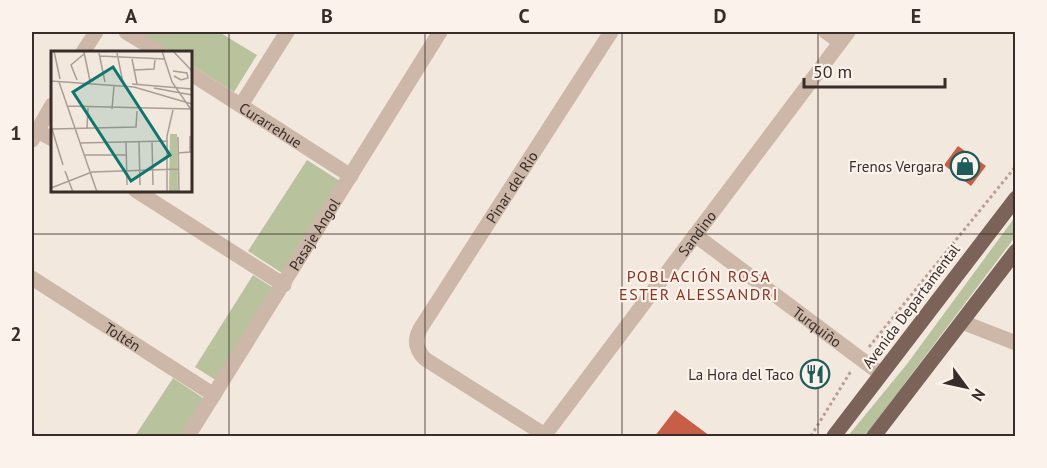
<svg xmlns="http://www.w3.org/2000/svg" width="1047" height="468" viewBox="0 0 1047 468" font-family="'PT Sans',sans-serif">
<style>
.green{fill:#b8c39d}
.building{fill:#c85e47}
.lines{fill:none;stroke-linecap:round;stroke-linejoin:round}
.path{stroke:#b8a193;stroke-width:3;stroke-dasharray:3 3;stroke-linecap:butt}
.street{stroke:#ccb7a9;stroke-width:15}
.primary{stroke:#7b635a;stroke-width:15}
.grid{fill:none;stroke:#392d29;stroke-width:1.5;stroke-opacity:0.55}
.labels{text-anchor:middle;dominant-baseline:central;stroke-width:4.5;stroke-linejoin:round;paint-order:stroke}
.street-label{font-size:15px;fill:#392d29;stroke:#faf2eb}
.poi-label{font-size:15px;fill:#392d29;stroke:#faf2eb;text-anchor:end}
.neighbourhood-label{font-size:16px;letter-spacing:1.5px;fill:#8a3321;stroke:#faf2eb}
.inset-road{fill:none;stroke:#a99d96;stroke-width:1.5}
.view{fill:#0f766e;fill-opacity:0.15;stroke:#0f766e;stroke-width:3}
.inset-edge{fill:none;stroke:#392d29;stroke-width:3}
.neatline{fill:none;stroke:#392d29;stroke-width:2}
.grid-label{font-size:20px;text-anchor:middle;font-weight:bold;fill:#392d29}
</style>
<rect width="100%" height="100%" fill="#f3e8de"/>
<g class="green">
<path d="M 136,32 L 219,32 L 257,55 L 234,92 L 191,65 L 190,52 L 171,52 Z"/>
<path d="M 307,160 L 340,181 L 282,273 L 248,251 Z"/>
<path d="M 1015,217 L 1015,237 L 865,436 L 848,436 L 907,364 Z"/>
<path d="M 253,275 L 275,289 L 217,381 L 195,367 Z"/>
<path d="M 173,378 L 206,400 L 183,436 L 135,436 Z"/>
</g>
<g class="building">
<path d="M 958,146 L 986,166 L 971,186 L 944,165 Z"/>
<path d="M 814,360 L 829,371 L 816,388 L 801,377 Z"/>
<path d="M 675,410 L 710,436 L 655,436 Z"/>
</g>
<g class="lines">
<g class="path">
<path d="M 869,347 L 1016,166"/>
<path d="M 32,433 L 38,436"/>
<path d="M 811,436 L 851,371"/>
</g>
<g class="street">
<path d="M 126,32 L 159,52"/>
<path d="M 826,32 L 840,42"/>
<path d="M 83,52 L 96,32"/>
<path id="s1" d="M 190,73 L 351,176"/>
<path d="M 241,105 L 287,32"/>
<path d="M 32,128 L 52,139"/>
<path d="M 32,140 L 52,105"/>
<path d="M 135,190 L 284,285"/>
<path id="s2" d="M 695,235 L 881,374"/>
<path id="s3" d="M 32,278 L 214,395"/>
<path d="M 962,322 L 1016,343"/>
<path id="s4" d="M 545,435 L 425,359 C 416,350 414,340 420,329 L 611,32"/>
<path id="s5" d="M 188,436 L 440,32"/>
<path id="s6" d="M 544,436 L 848,32"/>
</g>
<g class="primary">
<path d="M 834,436 L 1016,198"/>
<path d="M 874,436 L 1016,251"/>
</g>
</g>
<path class="grid" d="M 229,32 L 229,436M 425,32 L 425,436M 622,32 L 622,436M 818,32 L 818,436M 32,234 L 1016,234"/>
<defs>
<g id="shop-ring" transform="scale(1.5)"><circle r="9.5" fill="#faf2eb" stroke="#1e5b5b" stroke-width="1.5"/><path d="M-5-2.5h2.3a2.7 3.5 0 0 1 5.4 0H5L5.5 6h-11ZM-1.5-2.5h3a1.5 2.3 0 0 0-3 0Z" fill="#1e5b5b"/></g>
<g id="restaurant-ring" transform="scale(1.5)"><circle r="9.5" fill="#faf2eb" stroke="#1e5b5b" stroke-width="1.5"/><path d="M-5-6h1v4h1v-4h1v4h1v-4h1v5L-1.5 .5V6h-2V.5L-5-1ZM5-6V6H3V1.5H1.5Q1.5-4 5-6Z" fill="#1e5b5b"/></g>
</defs>
<g fill-rule="evenodd">
<use href="#shop-ring" x="965" y="166"/>
<use href="#restaurant-ring" x="815" y="374"/>
</g>
<g class="labels">
<g class="street-label">
<text stroke="none"><textPath href="#s1" startOffset="96">Curarrehue</textPath></text>
<text stroke="none"><textPath href="#s4" startOffset="344">Pinar del Río</textPath></text>
<text stroke="none"><textPath href="#s6" startOffset="254">Sandino</textPath></text>
<text stroke="none"><textPath href="#s5" startOffset="238">Pasaje Angol</textPath></text>
<text transform="translate(911 306) rotate(-53)">Avenida Departamental</text>
<text stroke="none"><textPath href="#s2" startOffset="153">Turquiño</textPath></text>
<text stroke="none"><textPath href="#s3" startOffset="108">Toltén</textPath></text>
</g>
<g class="poi-label">
<text x="944" y="166">Frenos Vergara</text>
<text x="794" y="374">La Hora del Taco</text>
</g>
<g class="neighbourhood-label">
<text x="699" y="276">POBLACIÓN ROSA<tspan x="699" dy="18">ESTER ALESSANDRI</tspan></text>
</g>
</g>
<g transform="translate(51 51)">
<rect width="141" height="141" fill="#f3e8de"/>
<path d="M 119,83 L 126,83 L 127,141 L 118,141 Z" fill="#b8c39d"/>
<path class="inset-road" d="M 3,0 L 9,28M 111,0 L 121,31 L 141,60M 122,0 L 141,20M 33,1 L 39,30M 48,2 L 54,31M 66,2 L 72,32M 49,5 L 113,8M 81,8 L 86,33M 83,19 L 103,18 L 104,9M 122,20 L 136,22 L 137,27 L 130,29 L 123,25M 26,29 L 20,14 L 33,3M 0,30 L 83,36 L 141,53M 8,31 L 46,141M 81,33 L 141,38M 103,37 L 141,44M 16,55 L 140,58M 61,58 L 63,35M 36,77 L 37,57M 0,78 L 85,76 L 86,60M 1,78 L 12,114M 127,86 L 128,141M 75,90 L 76,134M 88,90 L 89,134M 101,90 L 102,134M 29,92 L 116,90M 127,102 L 139,101 L 139,85M 33,104 L 75,104M 14,120 L 22,141M 0,137 L 41,121 L 128,118M 116,141 L 116,85 L 122,59"/>
<path class="view" d="M 62,16 L 119,104 L 80,130 L 22,41 Z"/>
<rect width="141" height="141" class="inset-edge"/>
</g>
<rect width="1047" height="468" fill="none" stroke="#faf2eb" stroke-width="66"/>
<g transform="translate(966 387) rotate(123)" stroke="#faf2eb" stroke-width="4.5" paint-order="stroke">
<path d="M0-4.5L10 22L0 15L-10 22Z" fill="#392d29"/>
<text y="-9" font-size="16" font-weight="bold" text-anchor="middle" fill="#392d29">N</text>
</g>
<path d="M804 78v9h141v-9" fill="none" stroke="#392d29" stroke-width="3"/>
<text x="813" y="78" font-size="18" fill="#392d29" stroke="#faf2eb" stroke-width="4.5" paint-order="stroke">50 m</text>
<rect x="33" y="33" width="981" height="402" class="neatline"/>
<g class="grid-label">
<text x="131" y="23">A</text>
<text x="327" y="23">B</text>
<text x="524" y="23">C</text>
<text x="720" y="23">D</text>
<text x="916" y="23">E</text>
<text x="16" y="140">1</text>
<text x="16" y="341">2</text>
</g>
</svg>
